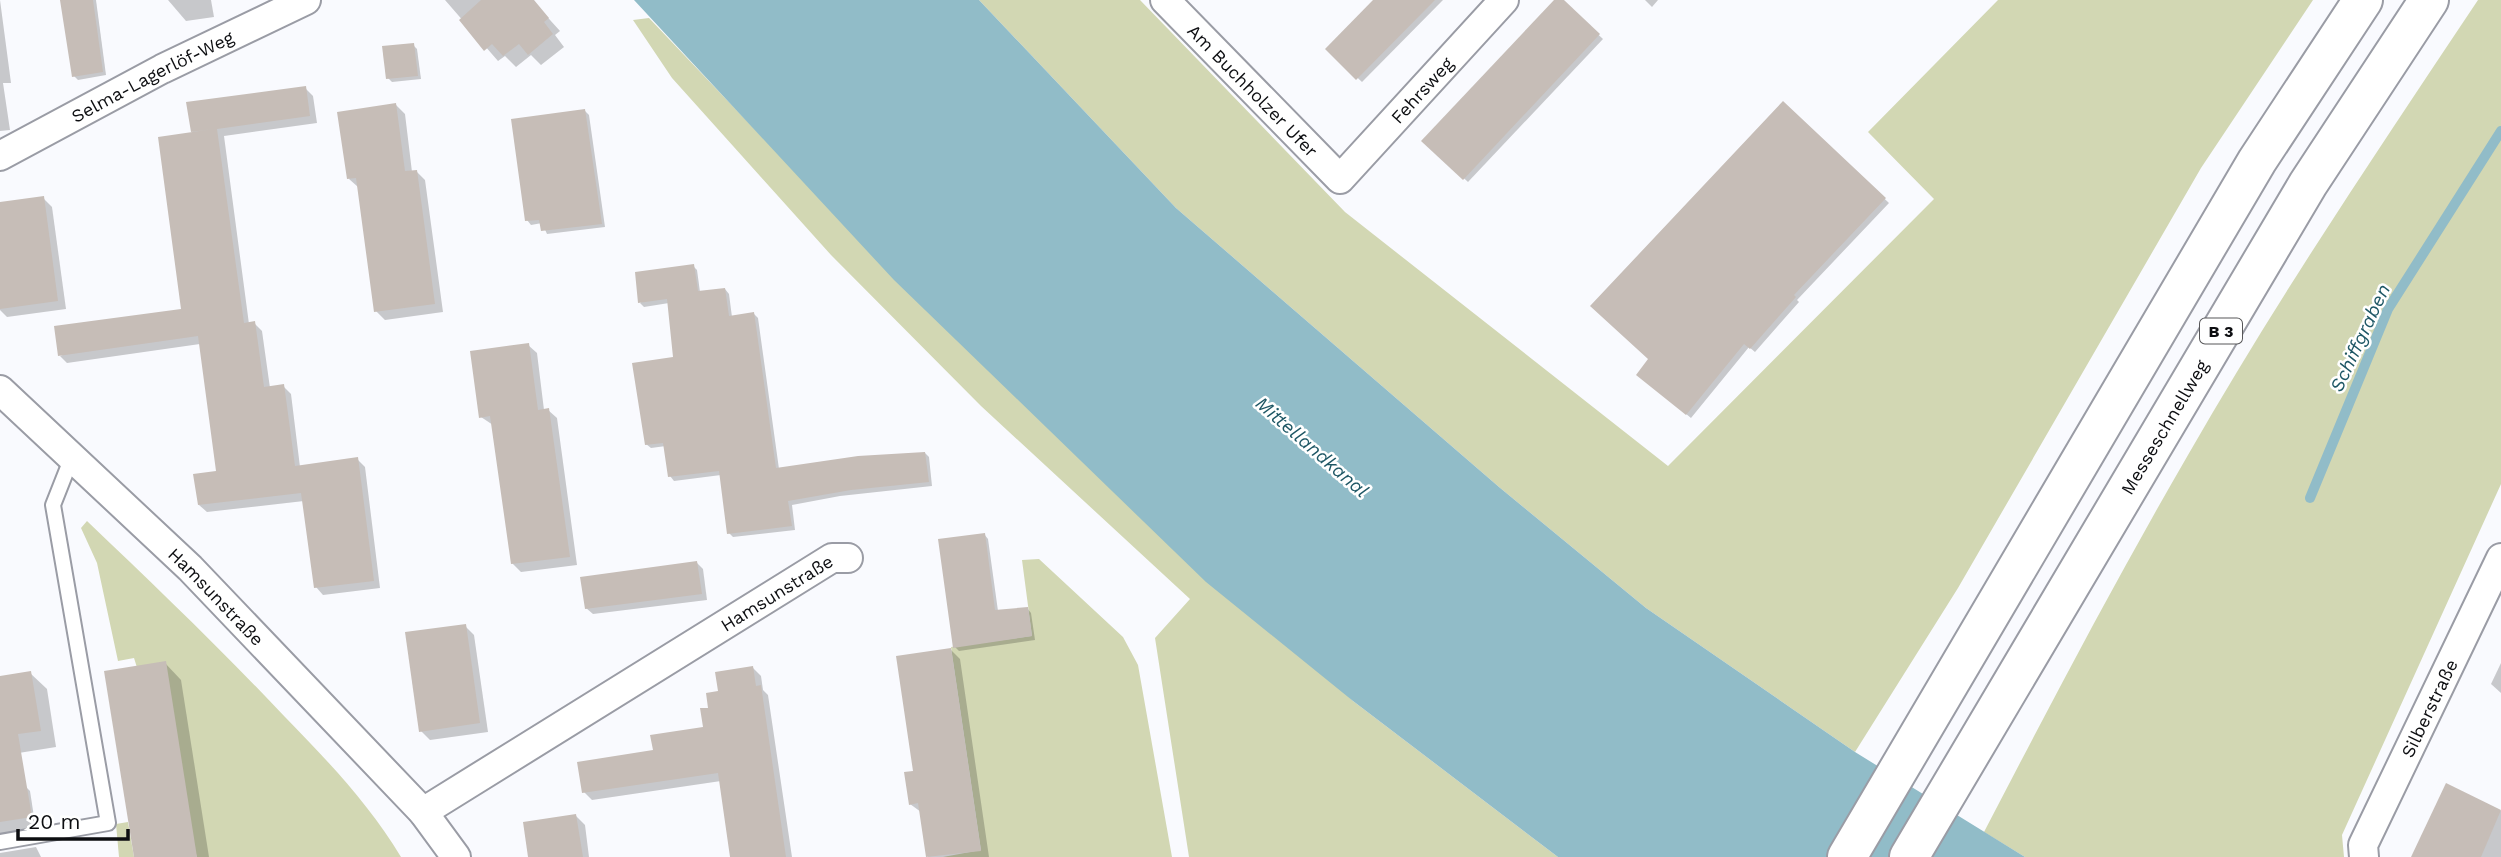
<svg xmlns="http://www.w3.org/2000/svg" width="2501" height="857" viewBox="0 0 2501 857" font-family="'Work Sans',sans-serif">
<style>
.green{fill:#d2d7b3}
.water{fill:#91bcc8}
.shadow{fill:#0003}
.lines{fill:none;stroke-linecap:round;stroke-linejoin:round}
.stream{stroke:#91bcc8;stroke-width:10}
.building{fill:#c6bdb7}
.lane-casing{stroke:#9a9ca5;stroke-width:18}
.street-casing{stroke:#9a9ca5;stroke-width:32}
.highway-casing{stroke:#9a9ca5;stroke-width:42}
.lane{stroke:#fff;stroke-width:14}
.street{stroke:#fff;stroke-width:28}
.highway{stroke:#fff;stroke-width:38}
.labels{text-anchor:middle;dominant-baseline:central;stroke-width:5;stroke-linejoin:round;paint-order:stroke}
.shield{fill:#fff;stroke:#565658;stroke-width:2}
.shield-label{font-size:16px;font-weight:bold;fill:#0d0e11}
.street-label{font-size:18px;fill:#0d0e11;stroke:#fff}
.water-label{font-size:19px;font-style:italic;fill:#1e5765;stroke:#fff}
</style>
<rect width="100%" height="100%" fill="#f9fafe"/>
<g class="green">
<path d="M 979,0 L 1140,0 L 1345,212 L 1668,466 L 1934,199 L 1868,132 L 1998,0 L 2313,0 L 2201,168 L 1958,588 L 1855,752 L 1646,608 L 1499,487 L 1176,208 Z"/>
<path d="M 2478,0 L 2501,0 L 2501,484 L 2342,835 L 2344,857 L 2025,857 L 1984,832 C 2050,705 2116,579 2188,455 C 2277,299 2378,150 2478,0 Z"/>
<path d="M 649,18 L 763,138 L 1353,701 L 1558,857 L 1189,857 L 1155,638 L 1190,599 L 981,406 L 831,255 L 672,78 L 633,20 Z"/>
<path d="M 87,521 C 154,585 221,649 285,717 C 328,761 369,804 401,857 L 197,857 L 134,658 L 118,661 L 97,563 L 81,528 Z"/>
<path d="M 1039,559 L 1123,637 L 1138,665 L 1172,857 L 943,857 L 981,850 L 951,647 L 1032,636 L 1022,560 Z"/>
<path d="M 128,822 L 134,857 L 119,857 L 116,824 Z"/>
</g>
<path class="water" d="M 634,0 L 979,0 L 1176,208 L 1499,487 L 1646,608 L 1855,752 L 2025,857 L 1558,857 L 1353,701 L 1206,582 L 894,280 Z"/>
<g class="shadow">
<path d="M 0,0 L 11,83 L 3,83 L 10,130 L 0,131 Z"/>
<path d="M 63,0 L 96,0 L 106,75 L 78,80 L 74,76 Z"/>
<path d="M 168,0 L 211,0 L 214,17 L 186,21 Z"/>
<path d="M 445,0 L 532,0 L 560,31 L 555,35 L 564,47 L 541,65 L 531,55 L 516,67 L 505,56 L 498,61 Z"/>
<path d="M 1375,0 L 1443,0 L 1362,82 L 1327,49 Z"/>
<path d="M 1556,0 L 1561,0 L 1603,39 L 1468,182 L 1424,141 Z"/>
<path d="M 1645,0 L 1658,0 L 1652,7 Z"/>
<path d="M 413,45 L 417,49 L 421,79 L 392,82 L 388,78 Z"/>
<path d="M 305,88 L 313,96 L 317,123 L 224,136 L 249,324 L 254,323 L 262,331 L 270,388 L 283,386 L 291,394 L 300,467 L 357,459 L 365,467 L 380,588 L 323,595 L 316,587 L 304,501 L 207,512 L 199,505 L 218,472 L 200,344 L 67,363 L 60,356 L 183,310 L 195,134 L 192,131 Z"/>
<path d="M 1783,103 L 1889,203 L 1797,300 L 1799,302 L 1755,352 L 1749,347 L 1691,418 L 1642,378 Z"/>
<path d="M 396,105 L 405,114 L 412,172 L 416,171 L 425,180 L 443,312 L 385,320 L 376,311 L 358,187 L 349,179 Z"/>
<path d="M 585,111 L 589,115 L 605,227 L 547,234 L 542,223 L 531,225 L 527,220 Z"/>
<path d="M 43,198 L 52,207 L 66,309 L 7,317 L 0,310 L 0,204 Z"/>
<path d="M 693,266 L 697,270 L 700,292 L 725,289 L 729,294 L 732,317 L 754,314 L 758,318 L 779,469 L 925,453 L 929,457 L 932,486 L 840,496 L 792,505 L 795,530 L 733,537 L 729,533 L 721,475 L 674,481 L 670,476 L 666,446 L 651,448 L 646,444 L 675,359 L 669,303 L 644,307 L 640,303 Z"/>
<path d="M 528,345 L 537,353 L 544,410 L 548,410 L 557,418 L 577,565 L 521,572 L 512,563 L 493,425 L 481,417 Z"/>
<path d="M 984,534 L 988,539 L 998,611 L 1027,608 L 1031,613 L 1035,640 L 959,651 L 955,647 Z"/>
<path d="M 697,563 L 703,569 L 707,600 L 593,614 L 586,608 Z"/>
<path d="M 465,626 L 474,635 L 488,732 L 430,740 L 421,731 Z"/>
<path d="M 951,650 L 960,659 L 989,857 L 928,857 L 921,812 L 910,804 L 915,772 Z"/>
<path d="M 165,663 L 181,680 L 209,857 L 136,857 Z"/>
<path d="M 2501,663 L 2501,693 L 2491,684 Z"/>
<path d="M 753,668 L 761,676 L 763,690 L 768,695 L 792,857 L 732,857 L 721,781 L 592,800 L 584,792 L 655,752 L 705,728 L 710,709 L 720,692 Z"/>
<path d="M 30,673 L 47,689 L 56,747 L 0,756 L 0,678 Z"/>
<path d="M 2446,786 L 2501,811 L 2501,857 L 2413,857 Z"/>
<path d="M 26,787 L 30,791 L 36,830 L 0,839 L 0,792 Z"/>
<path d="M 576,816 L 585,825 L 589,857 L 530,857 Z"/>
<path d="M 36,847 L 41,857 L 0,857 L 0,853 Z"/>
</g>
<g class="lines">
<path class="stream" d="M 2310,498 L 2388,309 L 2501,131"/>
</g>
<g class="building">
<path d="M 60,0 L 93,0 L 103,72 L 72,77 Z"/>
<path d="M 481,0 L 534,0 L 549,18 L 544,22 L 553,34 L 528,55 L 519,44 L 503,56 L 492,44 L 484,51 L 459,20 Z"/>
<path d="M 1373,0 L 1435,0 L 1356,80 L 1325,49 Z"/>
<path d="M 1554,0 L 1564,0 L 1600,34 L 1463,180 L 1421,141 Z"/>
<path d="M 414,43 L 418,76 L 386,79 L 382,46 Z"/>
<path d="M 306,86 L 310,116 L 217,129 L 244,323 L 255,321 L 264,387 L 284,384 L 295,466 L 358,457 L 374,581 L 314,588 L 301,493 L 198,505 L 193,474 L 216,471 L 198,336 L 58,356 L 54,326 L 181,309 L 158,137 L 213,129 L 191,132 L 186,102 Z"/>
<path d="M 1783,101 L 1886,198 L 1794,295 L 1796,297 L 1750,349 L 1744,344 L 1686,415 L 1636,375 L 1648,359 L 1590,306 Z"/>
<path d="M 396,103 L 405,171 L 417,170 L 435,304 L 374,312 L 356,178 L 347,179 L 337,112 Z"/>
<path d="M 585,109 L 602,224 L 541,231 L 539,220 L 525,221 L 511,119 Z"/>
<path d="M 44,196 L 58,301 L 0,309 L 0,202 Z"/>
<path d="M 694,264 L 698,291 L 725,288 L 729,316 L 754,312 L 776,468 L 858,456 L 925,452 L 929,482 L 851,490 L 788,501 L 792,526 L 727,534 L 719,471 L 668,477 L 663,443 L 645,445 L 632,363 L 673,357 L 667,299 L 638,303 L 635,272 Z"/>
<path d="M 529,343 L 538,410 L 549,408 L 570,557 L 511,564 L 490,416 L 479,418 L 470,351 Z"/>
<path d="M 985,533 L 995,610 L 1028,607 L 1032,636 L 953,648 L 938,539 Z"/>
<path d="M 697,561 L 702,594 L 585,609 L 580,577 Z"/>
<path d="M 466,624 L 480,723 L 419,732 L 405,632 Z"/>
<path d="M 951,648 L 981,851 L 926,857 L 918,803 L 909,805 L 904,772 L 913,771 L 896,656 Z"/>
<path d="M 166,661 L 197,857 L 134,857 L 104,671 Z"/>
<path d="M 753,666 L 756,686 L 761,685 L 786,857 L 730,857 L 718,773 L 582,793 L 577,762 L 653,750 L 650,735 L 703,727 L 700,708 L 708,708 L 706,693 L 718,691 L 715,672 Z"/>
<path d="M 31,671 L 41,731 L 18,734 L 32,817 L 0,822 L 0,676 Z"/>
<path d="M 2446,783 L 2501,810 L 2481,857 L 2411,857 Z"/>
<path d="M 576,814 L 583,857 L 528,857 L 523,822 Z"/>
</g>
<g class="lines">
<g class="lane-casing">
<path id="lane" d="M 0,842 L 108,823 L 53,505 L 72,457"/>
</g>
<g class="street-casing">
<g id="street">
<path id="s1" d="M 1165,0 L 1340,179 L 1504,0"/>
<path id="s2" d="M 0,156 L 162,69 L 306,0"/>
<path id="s3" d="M 0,390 L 190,568 L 423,812 L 456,857"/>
<path id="s4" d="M 423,812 L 832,558 L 848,558"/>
<path id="s5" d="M 2364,857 L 2363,845 L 2501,558"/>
</g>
</g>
<g class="highway-casing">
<g id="highway">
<path d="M 1847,857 L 2257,161 L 2363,0"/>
<path id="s6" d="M 1909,857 L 2308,184 L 2429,0"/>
</g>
</g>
<use href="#lane" class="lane"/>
<use href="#street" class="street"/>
<use href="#highway" class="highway"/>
</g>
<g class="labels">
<rect class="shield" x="2200" y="318.5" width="42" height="25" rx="5"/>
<g class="shield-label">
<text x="2221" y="331">B 3</text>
</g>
<g class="street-label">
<text stroke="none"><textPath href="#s2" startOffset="172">Selma-Lagerlöf-Weg</textPath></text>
<text stroke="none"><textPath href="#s1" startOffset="126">Am Buchholzer Ufer</textPath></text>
<text stroke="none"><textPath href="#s1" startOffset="371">Fehrsweg</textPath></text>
<text stroke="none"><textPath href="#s6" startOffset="500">Messeschnellweg</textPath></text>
<text stroke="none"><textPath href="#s4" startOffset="416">Hamsunstraße</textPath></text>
<text stroke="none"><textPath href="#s3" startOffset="299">Hamsunstraße</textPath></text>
<text stroke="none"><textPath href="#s5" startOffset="164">Silberstraße</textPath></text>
</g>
<g class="water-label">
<text transform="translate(2360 338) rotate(-65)">Schiffgraben</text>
<text transform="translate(1312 447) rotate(41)">Mittellandkanal</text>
</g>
</g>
<path d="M18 829v10h110v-10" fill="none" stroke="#0d0e11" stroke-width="3.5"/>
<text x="28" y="829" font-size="21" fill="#0d0e11" stroke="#ffffff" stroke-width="5" paint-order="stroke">20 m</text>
</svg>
